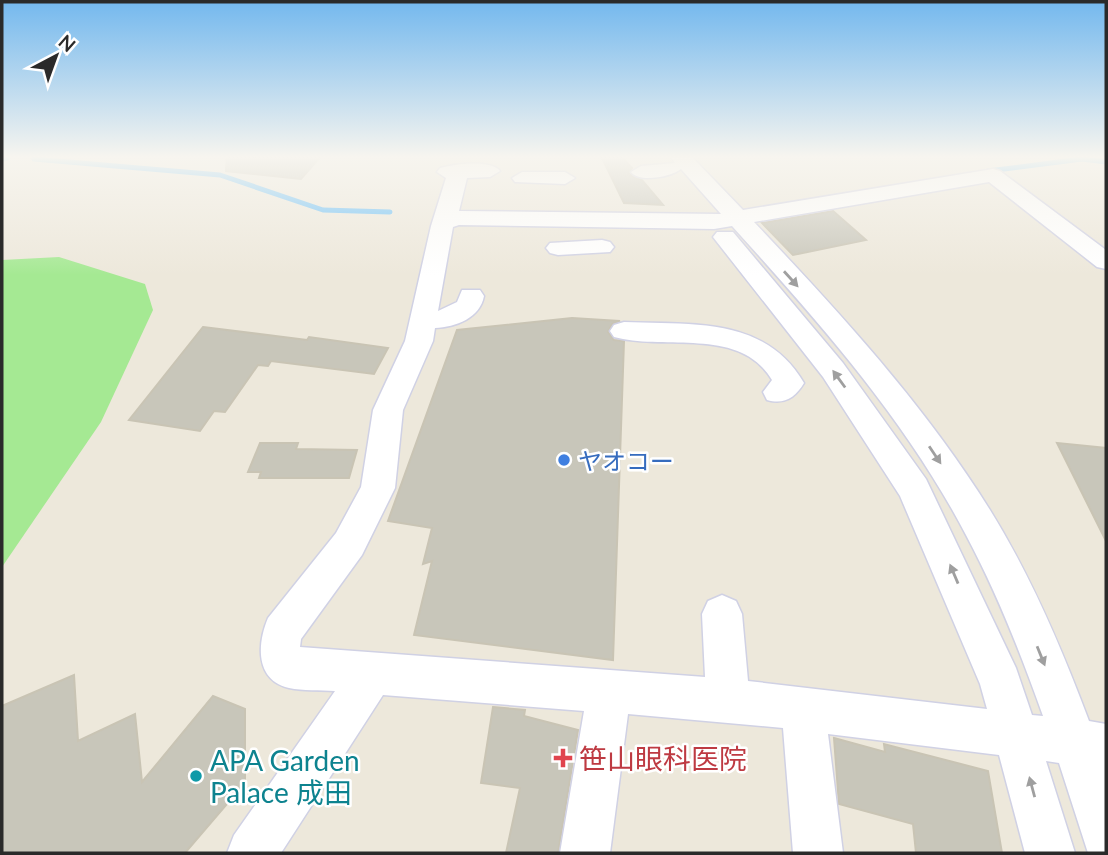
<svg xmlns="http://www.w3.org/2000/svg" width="1108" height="855" viewBox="0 0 1108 855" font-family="Lato,'Noto Sans JP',sans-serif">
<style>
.green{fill:#a5e993}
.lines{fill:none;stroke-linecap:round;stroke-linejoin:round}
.stream{stroke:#65bef8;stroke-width:5}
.building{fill:#c8c6ba;stroke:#c9c4b4;stroke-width:2}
.minor-casing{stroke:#d0d1e4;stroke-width:3}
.minor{fill:#fff;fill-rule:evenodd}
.oneway{fill:#9f9f9f}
.shop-dot{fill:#3f7fe0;stroke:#fff;stroke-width:2.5}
.health-dot{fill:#e0444e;stroke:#fff;stroke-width:2.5}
.culture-dot{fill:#0f9aa8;stroke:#fff;stroke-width:2.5}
.labels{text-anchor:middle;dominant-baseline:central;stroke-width:5;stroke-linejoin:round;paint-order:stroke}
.shop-label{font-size:24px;fill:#366cbe;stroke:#fff;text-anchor:start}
.near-health-label{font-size:28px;fill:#be3a42;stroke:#fff;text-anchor:start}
.near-culture-label{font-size:28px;fill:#0d838f;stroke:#fff;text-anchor:start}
</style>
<rect width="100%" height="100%" fill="#ede8db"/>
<path class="green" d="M 59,257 L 145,284 L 153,310 L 101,422 L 2,567 L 2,260 Z"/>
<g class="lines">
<g class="stream">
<path d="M 2,159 L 7,158"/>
<path d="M 34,159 L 220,175 L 323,210 L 390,212"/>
<path d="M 988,171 L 1082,159 L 1106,162"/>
</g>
</g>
<g class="building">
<path d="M 227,156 L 321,156 L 301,179 L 226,171 Z"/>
<path d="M 601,156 L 621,156 L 632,168 L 629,174 L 642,180 L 663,205 L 624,203 Z"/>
<path d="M 833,211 L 866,240 L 793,255 L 762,223 Z"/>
<path d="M 572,318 L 620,321 L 612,324 L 608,332 L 614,340 L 624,341 L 613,660 L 414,635 L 432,561 L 423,564 L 432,528 L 388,521 L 457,330 Z"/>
<path d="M 203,327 L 307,340 L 309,337 L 388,348 L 374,374 L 271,361 L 268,366 L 258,365 L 225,412 L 214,411 L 200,431 L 129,420 Z"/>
<path d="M 260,443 L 298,443 L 296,449 L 357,450 L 349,478 L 259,478 L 261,472 L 248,472 Z"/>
<path d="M 1057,443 L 1106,448 L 1106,541 Z"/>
<path d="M 74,675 L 78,741 L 135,714 L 142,782 L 213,696 L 245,709 L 245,783 L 185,853 L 2,853 L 2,706 Z"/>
<path d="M 493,707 L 525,710 L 524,716 L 578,730 L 558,853 L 506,853 L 520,788 L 481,783 Z"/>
<path d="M 834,738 L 885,752 L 884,744 L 988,771 L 1002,853 L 916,853 L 913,824 L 839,804 Z"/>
</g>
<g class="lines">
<g class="minor-casing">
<g id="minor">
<path d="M 670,156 L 691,156 L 743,210 L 993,169 L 1000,171 L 1106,250 L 1106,269 L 1097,267 L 989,182 L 754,222 C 839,312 924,404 990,510 C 1031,576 1062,649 1089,721 L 1106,724 L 1106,853 L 1088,853 L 1059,763 L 1046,761 L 1075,853 L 1025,853 L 999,755 L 828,734 L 843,853 L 793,853 L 783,728 L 628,714 L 610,853 L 560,853 L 584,711 L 383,695 L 281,853 L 227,853 L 234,835 L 335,691 C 320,690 303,691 289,688 C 255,680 257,644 268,618 L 336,533 L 361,487 L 373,410 L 405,341 L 431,226 L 446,178 L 437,172 L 440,168 C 454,164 491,159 500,171 L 490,177 L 467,178 L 459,211 L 721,214 L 681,169 C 671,177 639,183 631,172 L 641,166 L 675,163 ZM 459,225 L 714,229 L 732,226 C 818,321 906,420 966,535 C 997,593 1021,654 1043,716 L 1032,715 L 1016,668 L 926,479 L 843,363 L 733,232 L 717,232 L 713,237 L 823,377 L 900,496 L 980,684 L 987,709 L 748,681 L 742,614 L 736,601 L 722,595 L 708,601 L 702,614 L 705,677 L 300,647 L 301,639 L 362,555 L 395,488 L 403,410 L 433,341 L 435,328 C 456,327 480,318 484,296 L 480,290 L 462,290 L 457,302 L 438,311 L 453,227 Z"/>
<path d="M 522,172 L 565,172 L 575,178 L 565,184 L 515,182 L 512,178 Z"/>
<path d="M 602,240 L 610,242 L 614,247 L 610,252 L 558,255 L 550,253 L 546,248 L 550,243 Z"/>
<path d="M 624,322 C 692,325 765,316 804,383 C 795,398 784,405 767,400 L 763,392 L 772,380 C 740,326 665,351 614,337 L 610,331 L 614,325 Z"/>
</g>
</g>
<use href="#minor" class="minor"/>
</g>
<defs><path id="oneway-solid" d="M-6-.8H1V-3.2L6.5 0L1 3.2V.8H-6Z" transform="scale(1.75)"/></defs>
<g class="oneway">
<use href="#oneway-solid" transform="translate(791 279) rotate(48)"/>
<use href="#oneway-solid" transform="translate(839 379) rotate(-126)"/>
<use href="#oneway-solid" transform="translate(935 455) rotate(56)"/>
<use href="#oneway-solid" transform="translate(954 574) rotate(-113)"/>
<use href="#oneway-solid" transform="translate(1041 656) rotate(68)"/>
<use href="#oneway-solid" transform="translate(1032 787) rotate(-105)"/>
</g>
<linearGradient id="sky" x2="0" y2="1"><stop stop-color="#73b8ee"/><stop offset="0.57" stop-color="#f7f5ef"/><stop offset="1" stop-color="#f7f5ef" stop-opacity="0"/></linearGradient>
<rect width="1108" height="275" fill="url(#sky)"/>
<circle class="shop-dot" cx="564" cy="460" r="7"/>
<path class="health-dot" d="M559.5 747.5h7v7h7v7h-7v7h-7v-7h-7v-7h7z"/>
<circle class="culture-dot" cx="196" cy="776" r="7"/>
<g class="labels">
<g class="shop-label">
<text x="578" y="460">ヤオコー</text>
</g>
<g class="near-health-label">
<text x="579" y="758">笹山眼科医院</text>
</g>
<g class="near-culture-label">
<text x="210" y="760">APA Garden<tspan x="210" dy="32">Palace 成田</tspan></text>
</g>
</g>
<rect width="1108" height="855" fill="none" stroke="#2a2a2a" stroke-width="7"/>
<g transform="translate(56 56) rotate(41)" stroke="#ffffff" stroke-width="5" paint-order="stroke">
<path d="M0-5L12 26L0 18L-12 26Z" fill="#2a2a2a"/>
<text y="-10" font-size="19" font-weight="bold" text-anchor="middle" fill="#2a2a2a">N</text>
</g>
</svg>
